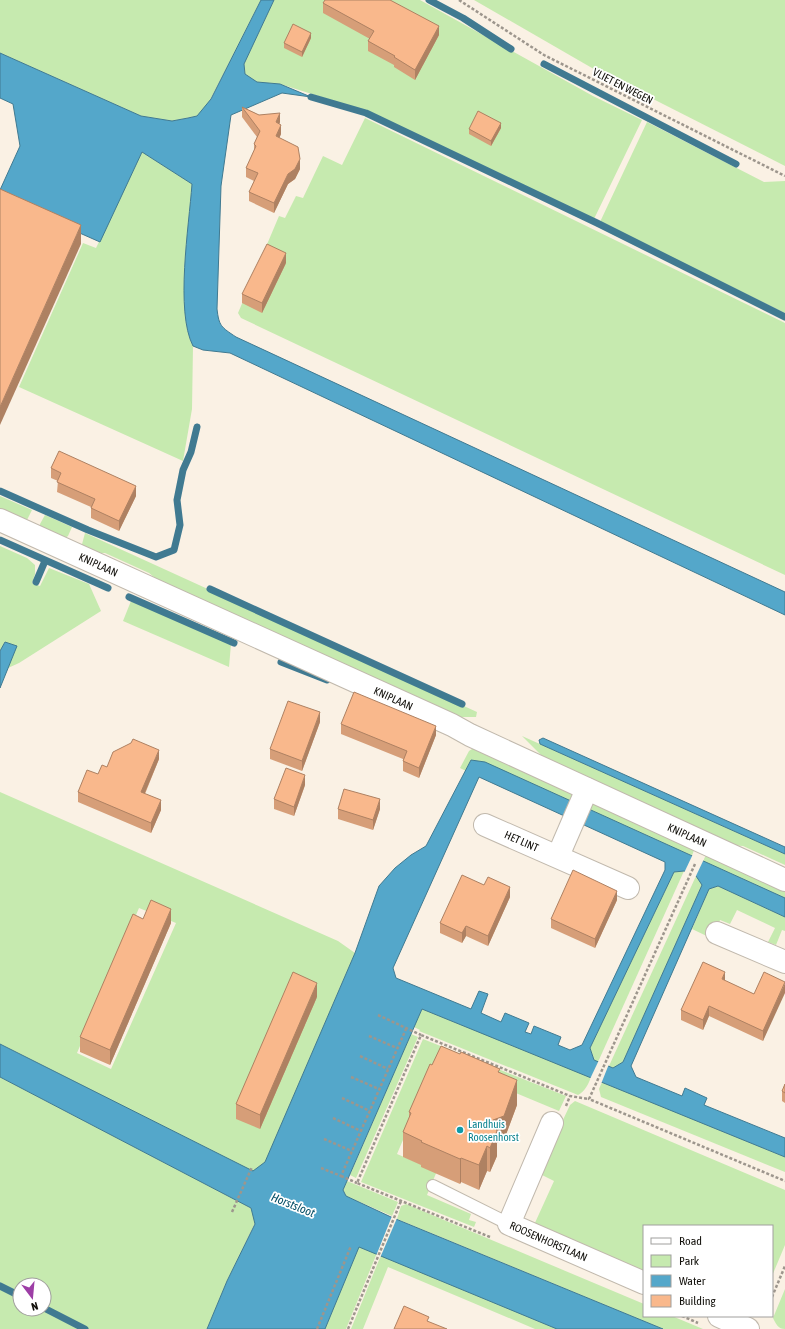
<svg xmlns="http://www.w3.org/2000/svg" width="785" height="1329" viewBox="0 0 785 1329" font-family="'Asap Condensed',sans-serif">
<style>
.green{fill:#c6eaaf;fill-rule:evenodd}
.water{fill:#54a7ca;stroke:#407a91;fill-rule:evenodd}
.pier{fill:#faf1e4}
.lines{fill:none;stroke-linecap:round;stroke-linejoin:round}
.stream{stroke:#407a91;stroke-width:7}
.lane-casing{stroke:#c1b9ad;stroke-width:14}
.street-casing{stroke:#c1b9ad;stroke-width:24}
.path{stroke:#9d968d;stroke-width:2.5;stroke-dasharray:3 2;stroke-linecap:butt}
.lane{stroke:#fff;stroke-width:12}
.street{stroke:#fff;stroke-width:22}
.wall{fill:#d69e78}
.shaded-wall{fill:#ae8162}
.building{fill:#f9b88c;stroke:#ae8162}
.culture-dot{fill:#0f9aa8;stroke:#fff;stroke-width:1.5}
.labels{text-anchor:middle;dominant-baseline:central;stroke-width:3.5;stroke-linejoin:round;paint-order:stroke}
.street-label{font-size:11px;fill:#12100b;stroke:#fff}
.culture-label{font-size:11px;fill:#0d838f;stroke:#fff;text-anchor:start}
.water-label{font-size:12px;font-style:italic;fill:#024d65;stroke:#fff}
</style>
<rect width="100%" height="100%" fill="#faf1e4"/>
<g class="green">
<path d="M 0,0 L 261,0 L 206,108 L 197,116 L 172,121 L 141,116 L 0,53 Z"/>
<path d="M 274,0 L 420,0 L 593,96 L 642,120 L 593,221 L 366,111 L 280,84 L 257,82 L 245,74 L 244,64 Z"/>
<path d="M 474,0 L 785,0 L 785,166 L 592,68 Z"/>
<path d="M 365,118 L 785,323 L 785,575 L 241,318 L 238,313 L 279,216 L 285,218 L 296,196 L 303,198 L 323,156 L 342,165 Z"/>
<path d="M 647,122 L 764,182 L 785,181 L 785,313 L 600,222 Z"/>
<path d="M 142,152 L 192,184 C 189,226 175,311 193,346 L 192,409 L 183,461 L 19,387 L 83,243 L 96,248 Z"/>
<path d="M 0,496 L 32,510 L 25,524 L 0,512 Z"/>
<path d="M 45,515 L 72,527 L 68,536 L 62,540 L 40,529 L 40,524 Z"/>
<path d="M 85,533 L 477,712 L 476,717 L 452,717 L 164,585 L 149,573 L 105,553 L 92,553 L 81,548 Z"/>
<path d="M 0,546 L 27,558 L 35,565 L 35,574 L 32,583 L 40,586 L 49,568 L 89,584 L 101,611 L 19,663 L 8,668 L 2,682 L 5,642 L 0,651 Z"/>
<path d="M 131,601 L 231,644 L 229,667 L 123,621 Z"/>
<path d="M 522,736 L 785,854 L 785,865 L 743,846 L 728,845 L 548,762 Z"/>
<path d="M 475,747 L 573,792 L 572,802 L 471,760 L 466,771 L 460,768 L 469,751 Z"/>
<path d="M 0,792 L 338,941 L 355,953 L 265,1163 L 253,1172 L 0,1044 ZM 139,908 L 176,923 L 111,1069 L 77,1053 Z"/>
<path d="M 595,801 L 694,850 L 692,856 L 588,809 L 591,803 Z"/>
<path d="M 706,855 L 785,888 L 785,898 L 703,861 Z"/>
<path d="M 684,871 L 598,1062 L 594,1060 L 590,1048 L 674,872 Z"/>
<path d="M 696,876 L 702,885 L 623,1062 L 613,1068 L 609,1066 Z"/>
<path d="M 718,886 L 785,917 L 785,931 L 782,930 L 776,945 L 768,942 L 775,928 L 737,910 L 730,924 L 720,920 L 713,939 L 692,929 L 709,889 Z"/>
<path d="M 422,1009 L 591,1077 C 588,1085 585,1091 578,1095 L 419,1031 L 420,1030 L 414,1027 Z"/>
<path d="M 411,1034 L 418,1037 L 356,1178 L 350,1175 Z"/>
<path d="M 423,1039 L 566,1096 L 559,1111 L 437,1060 L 397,1154 L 437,1171 L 427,1195 L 471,1214 L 469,1220 L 476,1222 L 474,1227 L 361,1182 Z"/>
<path d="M 0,1077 L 251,1208 L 255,1223 L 227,1281 L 207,1329 L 0,1329 ZM 20,1285 L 44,1285 L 44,1309 L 20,1309 Z"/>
<path d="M 602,1082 L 785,1157 L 785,1172 L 601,1097 L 599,1089 Z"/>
<path d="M 575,1101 L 785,1190 L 785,1245 L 772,1276 L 772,1226 L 644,1226 L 644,1272 L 534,1225 L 554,1181 L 538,1173 L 570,1105 Z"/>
<path d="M 347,1181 L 398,1202 L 392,1216 L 346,1196 L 343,1190 Z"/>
<path d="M 406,1204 L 644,1304 L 644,1316 L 672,1316 L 703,1329 L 663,1329 L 397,1219 L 401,1206 Z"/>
<path d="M 359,1246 L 377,1253 L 346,1329 L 325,1329 Z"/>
<path d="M 381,1255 L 558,1329 L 535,1329 L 388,1267 L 363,1329 L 351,1329 Z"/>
<path d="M 785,1289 L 785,1329 C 778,1329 776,1324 773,1318 Z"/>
</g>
<g class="water">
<path d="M 261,0 L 274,0 L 244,64 L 245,74 L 257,82 L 280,84 L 311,97 L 282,93 L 231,115 L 221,186 L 217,309 C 219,326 221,327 236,337 L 785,592 L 785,615 L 230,353 L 203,350 L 193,346 C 175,311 189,226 192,184 L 142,152 L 100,242 L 48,219 L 0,190 L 20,146 L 13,104 L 0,98 L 0,53 L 141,116 L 172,121 L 188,118 L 197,116 L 211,99 Z"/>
<path d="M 5,642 L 17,646 L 0,688 L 0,651 Z"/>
<path d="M 543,738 L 785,847 L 785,854 L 540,744 L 539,740 Z"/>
<path d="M 471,760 L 485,762 L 785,898 L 785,917 L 718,886 L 709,889 L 631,1066 L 636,1077 L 682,1096 L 685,1088 L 707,1098 L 704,1105 L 785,1138 L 785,1157 L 422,1009 L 343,1190 L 346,1196 L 391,1217 L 663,1329 L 557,1329 L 359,1247 L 325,1329 L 207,1329 L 227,1281 L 255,1224 L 251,1208 L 0,1077 L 0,1044 L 253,1171 L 265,1162 L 355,953 L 379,886 L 395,868 L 411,855 L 426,846 ZM 479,777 L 665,862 L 665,870 L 582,1045 L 570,1050 L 558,1045 L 561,1037 L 534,1026 L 531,1034 L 525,1032 L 529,1023 L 505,1013 L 501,1022 L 481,1013 L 488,994 L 479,991 L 471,1009 L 396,978 L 393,968 ZM 684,871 L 696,876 L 702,885 L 623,1062 L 613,1068 L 594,1060 L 590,1048 L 674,872 Z"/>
</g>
<g class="pier">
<path d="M 693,854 L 704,859 L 695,878 L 684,873 Z"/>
<path d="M 599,1060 L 609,1064 L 601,1084 L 590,1079 Z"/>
<path d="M 392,1216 L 397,1218 L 380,1258 L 376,1256 Z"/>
</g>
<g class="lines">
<g class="stream">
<path d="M 429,0 L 463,18 L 511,49"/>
<path d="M 544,64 L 736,164"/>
<path d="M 311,97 L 366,113 L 597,223 L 785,317"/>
<path d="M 0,491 L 88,530 L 156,557 L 174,550 L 180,525 L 177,500 L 183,470 L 191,452 L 197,427"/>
<path d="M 0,540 L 108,588"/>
<path d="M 36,582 L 45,561"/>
<path d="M 210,589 L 462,704"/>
<path d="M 129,597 L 234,643"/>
<path d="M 281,662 L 327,680"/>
<path d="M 0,1286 L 20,1296"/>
<path d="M 44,1308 L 85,1329"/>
</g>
<g class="lane-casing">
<path id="lane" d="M 433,1186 L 509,1224"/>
</g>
<g class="street-casing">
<g id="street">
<path id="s1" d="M 0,520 L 452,725 L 470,735 L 785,880"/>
<path id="s2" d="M 485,825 L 628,888"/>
<path d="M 558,856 L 587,789"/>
<path d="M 717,933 L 785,962"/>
<path id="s3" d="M 552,1123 L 509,1224 L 644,1283"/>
<path d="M 719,1316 L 748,1329"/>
</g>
</g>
<g class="path">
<path d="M 459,0 L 544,55 L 785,176"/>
<path d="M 695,864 L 589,1099 L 785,1181"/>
<path d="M 378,1015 L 421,1035"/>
<path d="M 369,1036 L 397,1048"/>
<path d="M 360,1056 L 388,1069"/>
<path d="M 351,1077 L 379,1089"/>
<path d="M 342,1098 L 370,1111"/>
<path d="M 566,1106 L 570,1096"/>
<path d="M 333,1118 L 361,1131"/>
<path d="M 324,1139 L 352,1151"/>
<path d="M 321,1168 L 341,1176 L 406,1029"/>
<path d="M 341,1176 L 357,1183"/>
<path d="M 232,1212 L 252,1167"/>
<path d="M 490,1237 L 357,1183 L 421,1035 L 570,1096 L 589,1099"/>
<path d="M 772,1297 L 785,1266"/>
<path d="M 682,1316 L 698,1323"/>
<path d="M 317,1329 L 351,1246"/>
<path d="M 348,1329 L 401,1201"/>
</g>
<use href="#lane" class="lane"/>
<use href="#street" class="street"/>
</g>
<g class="wall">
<path d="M 323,3 L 439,35 L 415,80 L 394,67 L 394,65 L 368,51 L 368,41 L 370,39 L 323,13 Z"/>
<path d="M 311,38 L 302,57 L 284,48 L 284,43 Z"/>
<path d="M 242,107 L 259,115 L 280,122 L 279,124 L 281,134 L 279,138 L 300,169 L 295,179 L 288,184 L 274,213 L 249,201 L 249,192 L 254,181 L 246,177 L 246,168 L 254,151 L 254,144 L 257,137 L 242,117 Z"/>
<path d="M 501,128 L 491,146 L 469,134 L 469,129 Z"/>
<path d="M 286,263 L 262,313 L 242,303 L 242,294 Z"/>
<path d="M 51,468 L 136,496 L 119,531 L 91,518 L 91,507 L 57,492 L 58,481 L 51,478 Z"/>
<path d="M 320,722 L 302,771 L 270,759 L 270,749 Z"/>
<path d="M 341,724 L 436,735 L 419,778 L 403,771 L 403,759 L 341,734 Z"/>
<path d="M 159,759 L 145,794 L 161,810 L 151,833 L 78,802 L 78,792 L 107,767 Z"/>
<path d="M 305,785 L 294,816 L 274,809 L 274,799 Z"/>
<path d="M 338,809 L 380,809 L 373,830 L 338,819 Z"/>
<path d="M 484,885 L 510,897 L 488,946 L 466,936 L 462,943 L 440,933 L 440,923 Z"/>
<path d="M 617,900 L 595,948 L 551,928 L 551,919 Z"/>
<path d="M 143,919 L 171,923 L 110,1065 L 80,1052 L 80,1037 Z"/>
<path d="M 725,981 L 754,994 L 785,982 L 763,1041 L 709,1016 L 703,1030 L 681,1020 L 681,1010 Z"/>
<path d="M 317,997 L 260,1129 L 236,1119 L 236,1104 Z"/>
<path d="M 500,1072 L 517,1105 L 504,1140 L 497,1143 L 497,1156 L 490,1172 L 487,1171 L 479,1190 L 461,1182 L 460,1184 L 421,1167 L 421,1165 L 403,1157 L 403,1132 L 409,1120 L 409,1112 Z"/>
<path d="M 785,1084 L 785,1103 L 782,1101 L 782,1091 Z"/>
</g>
<g class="shaded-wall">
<path d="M 439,26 L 439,35 L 415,80 L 415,70 Z"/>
<path d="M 311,33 L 311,38 L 302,57 L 302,52 Z"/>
<path d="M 280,113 L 280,122 L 276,132 L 276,122 Z"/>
<path d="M 501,123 L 501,128 L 491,146 L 491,141 Z"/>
<path d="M 281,125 L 281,134 L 276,146 L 276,136 Z"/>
<path d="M 300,159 L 300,169 L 295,179 L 288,184 L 274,213 L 274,203 L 288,174 Z"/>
<path d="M 81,225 L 81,244 L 0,425 L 0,407 Z"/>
<path d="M 286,253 L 286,263 L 262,313 L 262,303 Z"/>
<path d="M 136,486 L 136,496 L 119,531 L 119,521 Z"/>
<path d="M 320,712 L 320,722 L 302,771 L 302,761 Z"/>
<path d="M 436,726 L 436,735 L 419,778 L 419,768 Z"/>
<path d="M 159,750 L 159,759 L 141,802 L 141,792 Z"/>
<path d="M 305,775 L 305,785 L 294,816 L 294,807 Z"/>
<path d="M 380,799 L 380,809 L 373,830 L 373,820 Z"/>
<path d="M 161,800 L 161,810 L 151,833 L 151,823 Z"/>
<path d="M 510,887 L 510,897 L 488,946 L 488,936 Z"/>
<path d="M 617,891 L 617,900 L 595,948 L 595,939 Z"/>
<path d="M 171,909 L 171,923 L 110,1065 L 110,1050 Z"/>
<path d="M 466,926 L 466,936 L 462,943 L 462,933 Z"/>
<path d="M 725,972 L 725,981 L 722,979 Z"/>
<path d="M 317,983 L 317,997 L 260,1129 L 260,1115 Z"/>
<path d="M 785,983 L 785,993 L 763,1041 L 763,1031 Z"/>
<path d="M 709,1006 L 709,1016 L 703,1030 L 703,1020 Z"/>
<path d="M 517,1080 L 517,1105 L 504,1140 L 497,1143 L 497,1156 L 490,1172 L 490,1148 L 493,1120 Z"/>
<path d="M 487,1146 L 487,1171 L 479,1190 L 479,1165 Z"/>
<path d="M 461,1158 L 461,1182 L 460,1184 L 460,1159 Z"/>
</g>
<g class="building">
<path d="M 325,0 L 390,0 L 439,26 L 415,70 L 394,57 L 395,56 L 368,41 L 374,31 L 323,3 Z"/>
<path d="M 293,24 L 311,33 L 302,52 L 284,43 Z"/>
<path d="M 242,107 L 259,115 L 280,113 L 276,122 L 281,125 L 276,136 L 298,147 L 300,159 L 295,169 L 288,174 L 274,203 L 249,192 L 258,173 L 246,168 L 256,146 L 254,144 L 260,131 Z"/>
<path d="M 478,111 L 501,123 L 491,141 L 469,129 Z"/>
<path d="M 0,189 L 81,225 L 0,407 Z"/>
<path d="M 267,244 L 286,253 L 262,303 L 242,294 Z"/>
<path d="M 59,451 L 136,486 L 119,521 L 91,508 L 95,499 L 57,482 L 61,473 L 51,468 Z"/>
<path d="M 354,692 L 436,726 L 419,768 L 403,761 L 407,751 L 341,724 Z"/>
<path d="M 288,701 L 320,712 L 302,761 L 270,749 Z"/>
<path d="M 133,739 L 159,750 L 141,792 L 161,800 L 151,823 L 78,792 L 87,770 L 98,774 L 102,765 L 107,767 L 113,752 L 131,743 Z"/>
<path d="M 286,768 L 305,775 L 294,807 L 274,799 Z"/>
<path d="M 344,789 L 380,799 L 373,820 L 338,809 Z"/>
<path d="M 573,870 L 617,891 L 595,939 L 551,919 Z"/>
<path d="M 462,875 L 484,885 L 488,877 L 510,887 L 488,936 L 466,926 L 462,933 L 440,923 Z"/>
<path d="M 151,900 L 171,909 L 110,1050 L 80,1037 L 133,914 L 143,919 Z"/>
<path d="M 703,962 L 725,972 L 722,979 L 754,994 L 764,972 L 785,982 L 763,1031 L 709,1006 L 703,1020 L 681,1010 Z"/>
<path d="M 293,972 L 317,983 L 260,1115 L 236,1104 Z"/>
<path d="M 441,1046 L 460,1054 L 461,1052 L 500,1069 L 498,1072 L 517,1080 L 504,1116 L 493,1120 L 497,1131 L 490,1148 L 487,1146 L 479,1165 L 461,1158 L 460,1159 L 421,1142 L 422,1141 L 403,1132 L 411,1113 L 409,1112 L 430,1064 L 432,1065 Z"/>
<path d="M 785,1084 L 785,1093 L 782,1091 Z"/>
<path d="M 404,1306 L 429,1317 L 427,1321 L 447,1329 L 394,1329 Z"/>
</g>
<circle class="culture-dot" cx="460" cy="1130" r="4"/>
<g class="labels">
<g class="street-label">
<text transform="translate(623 86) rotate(27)">VLIET EN WEGEN</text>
<text stroke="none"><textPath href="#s1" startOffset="108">KNIPLAAN</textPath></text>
<text stroke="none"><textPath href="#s1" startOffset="432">KNIPLAAN</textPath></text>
<text stroke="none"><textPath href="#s1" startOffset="756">KNIPLAAN</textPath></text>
<text stroke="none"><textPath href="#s2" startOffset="40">HET LINT</textPath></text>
<text stroke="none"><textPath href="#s3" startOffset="153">ROOSENHORSTLAAN</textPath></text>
</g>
<g class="culture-label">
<text x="468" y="1124">Landhuis<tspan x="468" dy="13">Roosenhorst</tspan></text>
</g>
<g class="water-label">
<text transform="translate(293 1205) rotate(22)">Horstsloot</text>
</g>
</g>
<rect x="643" y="1225" width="130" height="92" fill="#ffffff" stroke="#a09f9d"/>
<rect x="651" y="1238" width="20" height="6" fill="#ffffff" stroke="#a09f9d"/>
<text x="679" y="1245" font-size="12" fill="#12100b">Road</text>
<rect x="651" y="1255" width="20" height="12" fill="#c6eaaf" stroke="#a09f9d"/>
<text x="679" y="1265" font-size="12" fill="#12100b">Park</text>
<rect x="651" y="1275" width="20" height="12" fill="#54a7ca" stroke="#a09f9d"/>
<text x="679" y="1285" font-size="12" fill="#12100b">Water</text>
<rect x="651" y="1295" width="20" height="12" fill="#f9b88c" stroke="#a09f9d"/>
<text x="679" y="1305" font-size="12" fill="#12100b">Building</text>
<g transform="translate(32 1297) rotate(164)"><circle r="19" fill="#ffffff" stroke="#a09f9d"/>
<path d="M0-3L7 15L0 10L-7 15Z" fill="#9d3ea6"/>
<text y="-6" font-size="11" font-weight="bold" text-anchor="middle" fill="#12100b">N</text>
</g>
</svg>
